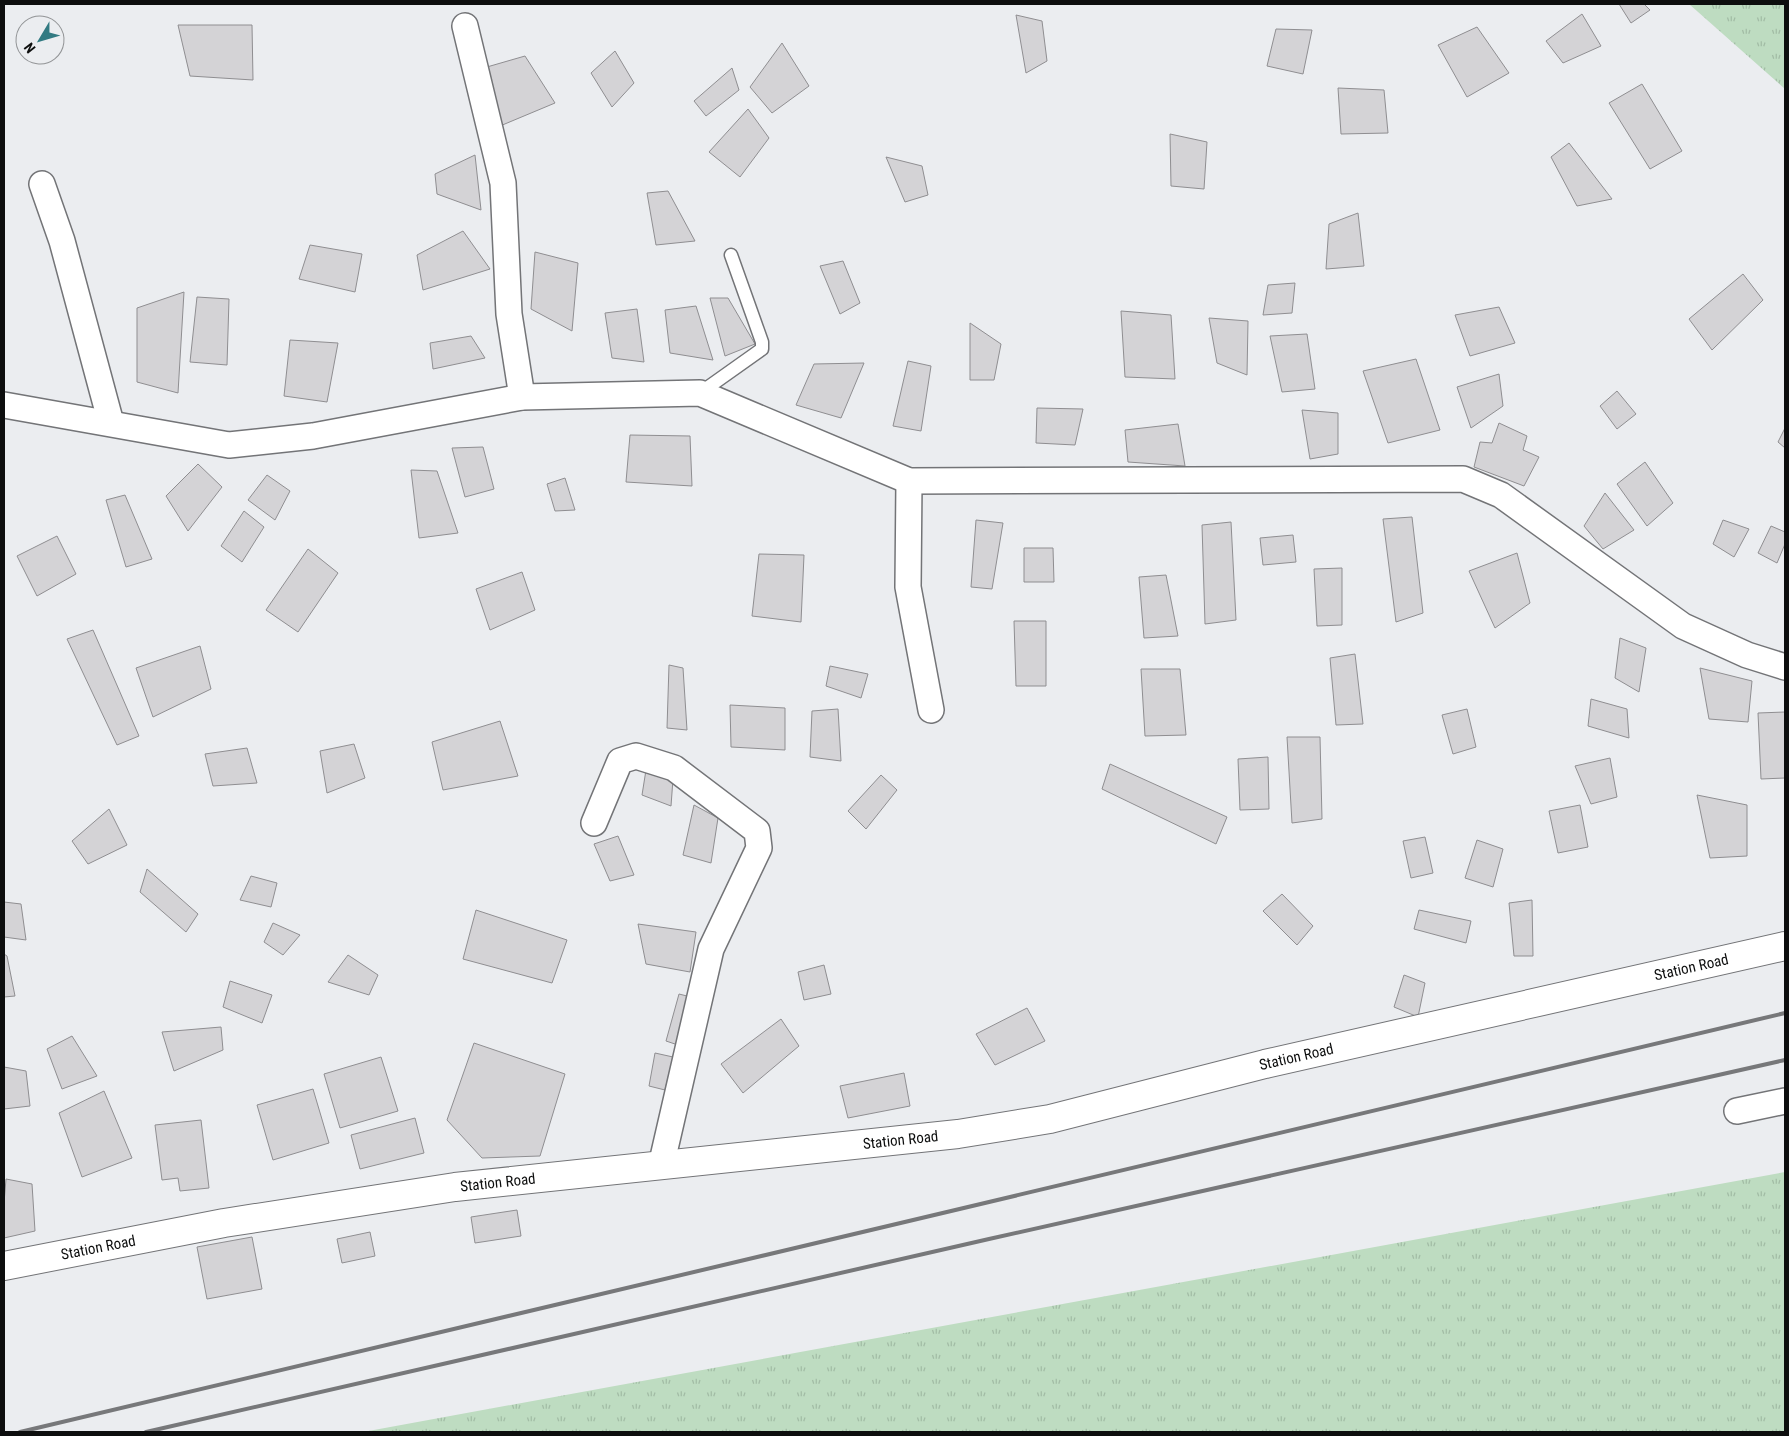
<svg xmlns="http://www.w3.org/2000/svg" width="1789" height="1436" viewBox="0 0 1789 1436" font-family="'Roboto Condensed',sans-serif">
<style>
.grass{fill:url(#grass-tufts)}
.building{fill:#d4d3d6;stroke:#8f8e91}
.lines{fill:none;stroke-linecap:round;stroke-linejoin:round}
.service-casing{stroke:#737477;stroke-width:15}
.minor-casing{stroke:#737477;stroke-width:28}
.tertiary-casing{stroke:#737477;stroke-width:30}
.service{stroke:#fff;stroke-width:12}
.minor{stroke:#fff;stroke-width:25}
.tertiary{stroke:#fff;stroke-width:28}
.rail{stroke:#77787a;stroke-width:4}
.labels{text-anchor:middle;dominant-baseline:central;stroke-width:4.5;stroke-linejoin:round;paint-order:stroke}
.street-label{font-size:15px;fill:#0d0e0e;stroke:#ebedf0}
</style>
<defs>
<pattern id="grass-tufts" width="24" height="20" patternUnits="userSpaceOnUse" patternTransform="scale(1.25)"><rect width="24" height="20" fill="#bedcc1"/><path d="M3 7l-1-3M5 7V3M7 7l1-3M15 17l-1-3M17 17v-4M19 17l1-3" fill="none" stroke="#a2bca5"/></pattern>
</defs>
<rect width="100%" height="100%" fill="#ebedf0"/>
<g class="grass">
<path d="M 1689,4 L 1785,4 L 1785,89 Z"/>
<path d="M 1785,1172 L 1785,1432 L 363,1432 Z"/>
</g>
<g class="building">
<path d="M 1619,4 L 1644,4 L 1650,10 L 1631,23 Z"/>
<path d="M 1582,14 L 1601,46 L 1563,63 L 1546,41 Z"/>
<path d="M 1016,15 L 1042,21 L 1047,61 L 1026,73 Z"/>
<path d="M 178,25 L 252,25 L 253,80 L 190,76 Z"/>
<path d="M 1477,27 L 1509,73 L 1467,97 L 1438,45 Z"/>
<path d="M 1276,29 L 1312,30 L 1303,74 L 1267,66 Z"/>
<path d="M 782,43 L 809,86 L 772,113 L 750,87 Z"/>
<path d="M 615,51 L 634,83 L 612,107 L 591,73 Z"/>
<path d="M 525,56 L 555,103 L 500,126 L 480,69 Z"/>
<path d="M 732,68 L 739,90 L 706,116 L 694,101 Z"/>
<path d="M 1642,84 L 1682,151 L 1650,169 L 1609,103 Z"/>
<path d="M 1338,88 L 1384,90 L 1388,133 L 1341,134 Z"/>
<path d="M 748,109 L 769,138 L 740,177 L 709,152 Z"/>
<path d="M 1170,134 L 1207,142 L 1204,189 L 1171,186 Z"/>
<path d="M 1569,143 L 1612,199 L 1577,206 L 1551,157 Z"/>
<path d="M 475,155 L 481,210 L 437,194 L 435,174 Z"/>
<path d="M 886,157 L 922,166 L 928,195 L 905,202 Z"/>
<path d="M 668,191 L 695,241 L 656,245 L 647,193 Z"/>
<path d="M 1358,213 L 1364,266 L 1326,269 L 1329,224 Z"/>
<path d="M 463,231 L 490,269 L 423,290 L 417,255 Z"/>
<path d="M 310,245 L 362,254 L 355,292 L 299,279 Z"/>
<path d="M 535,252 L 578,263 L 572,331 L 531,309 Z"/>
<path d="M 843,261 L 860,303 L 840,314 L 820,266 Z"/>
<path d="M 1743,274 L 1763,300 L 1712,350 L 1689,319 Z"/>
<path d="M 1295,283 L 1292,313 L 1263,315 L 1268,285 Z"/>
<path d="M 184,292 L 178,393 L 137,382 L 137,308 Z"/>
<path d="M 197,297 L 229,299 L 227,365 L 190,362 Z"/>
<path d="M 710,298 L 728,298 L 755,344 L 725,356 Z"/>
<path d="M 696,306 L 713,360 L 670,353 L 665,310 Z"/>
<path d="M 1499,307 L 1515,343 L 1470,356 L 1455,315 Z"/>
<path d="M 637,309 L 644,362 L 612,358 L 605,313 Z"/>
<path d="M 1121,311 L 1171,315 L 1175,379 L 1125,377 Z"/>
<path d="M 1209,318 L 1248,321 L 1247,375 L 1217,363 Z"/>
<path d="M 970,323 L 1001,344 L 994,380 L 970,380 Z"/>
<path d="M 1307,334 L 1315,389 L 1282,392 L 1270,336 Z"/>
<path d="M 471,336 L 485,358 L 433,369 L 430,343 Z"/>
<path d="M 290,340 L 338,343 L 327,402 L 284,396 Z"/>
<path d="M 1416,359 L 1440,430 L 1388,443 L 1363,371 Z"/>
<path d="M 908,361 L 931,366 L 921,431 L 893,426 Z"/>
<path d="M 864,363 L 841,418 L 796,405 L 814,364 Z"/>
<path d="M 1499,374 L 1503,406 L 1471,428 L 1457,387 Z"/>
<path d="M 1617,391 L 1636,414 L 1617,429 L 1600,406 Z"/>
<path d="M 1037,408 L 1083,409 L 1075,445 L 1036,443 Z"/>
<path d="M 1302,410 L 1338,413 L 1338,454 L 1310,459 Z"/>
<path d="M 1499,423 L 1527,436 L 1523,450 L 1539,457 L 1524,486 L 1474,467 L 1480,442 L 1492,443 Z"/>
<path d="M 1178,424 L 1185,466 L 1128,462 L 1125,430 Z"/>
<path d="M 1785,428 L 1785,448 L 1778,442 Z"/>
<path d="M 630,435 L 690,436 L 692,486 L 626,482 Z"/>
<path d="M 483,447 L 494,489 L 465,497 L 452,448 Z"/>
<path d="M 1645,462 L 1673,503 L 1647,526 L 1617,484 Z"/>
<path d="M 198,464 L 222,487 L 188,531 L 166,496 Z"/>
<path d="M 411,470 L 437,471 L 458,533 L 419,538 Z"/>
<path d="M 267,475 L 290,491 L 275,520 L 248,500 Z"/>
<path d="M 565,478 L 575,510 L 555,511 L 547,484 Z"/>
<path d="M 1605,493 L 1634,530 L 1603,549 L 1584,526 Z"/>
<path d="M 125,495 L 152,559 L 126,567 L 106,500 Z"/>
<path d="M 244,511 L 264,527 L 242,562 L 221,546 Z"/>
<path d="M 1412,517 L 1423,613 L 1396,622 L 1383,519 Z"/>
<path d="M 976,520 L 1003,523 L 992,589 L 971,587 Z"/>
<path d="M 1723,520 L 1749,529 L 1734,557 L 1713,544 Z"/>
<path d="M 1231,522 L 1236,620 L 1205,624 L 1202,525 Z"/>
<path d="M 1771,526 L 1785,532 L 1785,544 L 1777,563 L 1758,553 Z"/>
<path d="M 1293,535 L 1296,562 L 1263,565 L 1260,538 Z"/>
<path d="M 57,536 L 76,574 L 37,596 L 17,556 Z"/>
<path d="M 1024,548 L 1053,548 L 1054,582 L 1024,582 Z"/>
<path d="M 308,549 L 338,573 L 298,632 L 266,610 Z"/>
<path d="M 1517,553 L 1530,603 L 1495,628 L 1469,571 Z"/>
<path d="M 759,554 L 804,555 L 801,622 L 752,616 Z"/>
<path d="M 1342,568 L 1342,625 L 1317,626 L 1314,569 Z"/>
<path d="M 522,572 L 535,610 L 490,630 L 476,589 Z"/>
<path d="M 1166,575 L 1178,636 L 1144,638 L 1139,577 Z"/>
<path d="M 1014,621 L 1046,621 L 1046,686 L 1016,686 Z"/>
<path d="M 93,630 L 139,736 L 117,745 L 67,639 Z"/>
<path d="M 1620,638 L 1646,648 L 1639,692 L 1615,678 Z"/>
<path d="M 200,646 L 211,689 L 153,717 L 136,668 Z"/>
<path d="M 1355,654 L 1363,724 L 1336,725 L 1330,658 Z"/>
<path d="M 669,665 L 683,668 L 687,730 L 667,728 Z"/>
<path d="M 830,666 L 868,674 L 861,698 L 826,686 Z"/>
<path d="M 1700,668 L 1752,681 L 1748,722 L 1709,719 Z"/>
<path d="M 1141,669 L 1180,669 L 1186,735 L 1145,736 Z"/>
<path d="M 1591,699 L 1627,709 L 1629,738 L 1588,726 Z"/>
<path d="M 730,705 L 785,708 L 785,750 L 731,747 Z"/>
<path d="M 838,709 L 841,761 L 810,757 L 812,711 Z"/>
<path d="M 1467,709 L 1476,747 L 1453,754 L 1442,715 Z"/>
<path d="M 1785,712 L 1785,778 L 1761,779 L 1758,713 Z"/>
<path d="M 500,721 L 518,776 L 443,790 L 432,742 Z"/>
<path d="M 1287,737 L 1320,737 L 1322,819 L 1292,823 Z"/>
<path d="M 354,744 L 365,778 L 327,793 L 320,751 Z"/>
<path d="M 247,748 L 257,783 L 213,786 L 205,754 Z"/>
<path d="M 1268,757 L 1269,809 L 1240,810 L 1238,759 Z"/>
<path d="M 1610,758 L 1617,797 L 1591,804 L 1575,766 Z"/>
<path d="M 1110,764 L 1227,817 L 1216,844 L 1102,789 Z"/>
<path d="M 646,770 L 673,779 L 671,806 L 642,795 Z"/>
<path d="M 881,775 L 897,790 L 866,829 L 848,811 Z"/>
<path d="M 1697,795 L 1747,805 L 1747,856 L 1710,858 Z"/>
<path d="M 694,805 L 718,818 L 711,863 L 683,855 Z"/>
<path d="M 1580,805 L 1588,847 L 1558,853 L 1549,811 Z"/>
<path d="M 109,809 L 127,845 L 88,864 L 72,841 Z"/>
<path d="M 618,836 L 634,875 L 610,881 L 594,844 Z"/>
<path d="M 1425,837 L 1433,873 L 1411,878 L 1403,841 Z"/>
<path d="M 1477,840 L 1503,849 L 1493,887 L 1465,878 Z"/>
<path d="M 147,869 L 198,914 L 186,932 L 140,892 Z"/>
<path d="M 251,876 L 277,883 L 271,907 L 240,900 Z"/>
<path d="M 1282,894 L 1313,926 L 1297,945 L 1263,911 Z"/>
<path d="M 1532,900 L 1533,956 L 1514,956 L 1509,903 Z"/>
<path d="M 4,902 L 21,904 L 26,940 L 4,937 Z"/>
<path d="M 476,910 L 567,940 L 552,983 L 463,959 Z"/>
<path d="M 1419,910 L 1471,921 L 1466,943 L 1414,929 Z"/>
<path d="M 273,923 L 300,935 L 283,955 L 264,942 Z"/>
<path d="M 638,924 L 696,932 L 690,972 L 646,964 Z"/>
<path d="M 4,954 L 7,956 L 15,996 L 4,997 Z"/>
<path d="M 348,955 L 378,975 L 369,995 L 328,982 Z"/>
<path d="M 824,965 L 831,994 L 804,1000 L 798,972 Z"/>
<path d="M 1404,975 L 1425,983 L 1418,1017 L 1394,1007 Z"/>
<path d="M 230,981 L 272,995 L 262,1023 L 223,1007 Z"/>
<path d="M 679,994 L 691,997 L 681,1046 L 666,1041 Z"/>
<path d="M 1027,1008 L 1045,1041 L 995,1065 L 976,1034 Z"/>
<path d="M 781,1019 L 799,1046 L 743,1093 L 721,1064 Z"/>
<path d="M 221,1027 L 223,1050 L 174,1071 L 162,1032 Z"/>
<path d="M 72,1036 L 97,1076 L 62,1089 L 47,1049 Z"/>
<path d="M 474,1043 L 565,1074 L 540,1156 L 482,1158 L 447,1120 Z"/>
<path d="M 655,1053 L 673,1057 L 665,1090 L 649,1086 Z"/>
<path d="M 381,1057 L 398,1111 L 340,1128 L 324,1074 Z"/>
<path d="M 4,1067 L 26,1071 L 30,1106 L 4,1109 Z"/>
<path d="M 904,1073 L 910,1106 L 848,1118 L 840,1086 Z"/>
<path d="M 313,1089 L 329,1143 L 273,1160 L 257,1105 Z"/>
<path d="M 104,1091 L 132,1158 L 82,1177 L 59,1113 Z"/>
<path d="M 415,1118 L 424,1153 L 360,1169 L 351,1135 Z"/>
<path d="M 201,1120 L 209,1188 L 180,1191 L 178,1178 L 162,1180 L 155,1125 Z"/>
<path d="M 6,1179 L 32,1184 L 35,1231 L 4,1238 L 4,1203 Z"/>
<path d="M 517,1210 L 521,1236 L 475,1243 L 471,1217 Z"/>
<path d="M 370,1232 L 375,1256 L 342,1263 L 337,1239 Z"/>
<path d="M 252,1237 L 262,1289 L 207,1299 L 197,1247 Z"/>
</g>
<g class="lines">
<g class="service-casing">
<path id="service" d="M 700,393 L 762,349 L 762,342 L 731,255"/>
</g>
<g class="minor-casing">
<g id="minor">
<path d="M 465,26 L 503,183 L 509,314 L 522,397"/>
<path d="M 42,184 L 62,241 L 111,423"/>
<path d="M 4,405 L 229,445 L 313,436 L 522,397 L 700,393 L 909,481 L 1463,479 L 1501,495 L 1683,626 L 1747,655 L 1785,667"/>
<path d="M 909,481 L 908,587 L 931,710"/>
<path d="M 594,823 L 620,761 L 636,756 L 674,768 L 757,831 L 759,848 L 711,949 L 661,1166"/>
<path d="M 1737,1111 L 1785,1101"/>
</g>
</g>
<g class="tertiary-casing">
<g id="tertiary">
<path id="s1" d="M 4,1266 L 224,1223 L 455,1187 L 958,1134 L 1050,1119 L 1265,1064 L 1785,946"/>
</g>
</g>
<use href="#service" class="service"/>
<use href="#minor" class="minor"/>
<use href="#tertiary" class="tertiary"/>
<g class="rail">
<path d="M 20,1432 L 1785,1013"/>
<path d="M 146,1432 L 989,1239 L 1785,1060"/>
</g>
</g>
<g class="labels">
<g class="street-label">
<text stroke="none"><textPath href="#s1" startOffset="1716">Station Road</textPath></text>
<text stroke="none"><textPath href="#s1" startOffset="1311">Station Road</textPath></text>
<text stroke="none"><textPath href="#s1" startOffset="906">Station Road</textPath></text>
<text stroke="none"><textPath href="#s1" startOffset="501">Station Road</textPath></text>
<text stroke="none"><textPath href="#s1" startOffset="96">Station Road</textPath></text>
</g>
</g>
<rect width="1789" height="1436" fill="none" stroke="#0d0e0e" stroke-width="10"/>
<g transform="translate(40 40) rotate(232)"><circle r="24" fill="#ebedf0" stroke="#929496"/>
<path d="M0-4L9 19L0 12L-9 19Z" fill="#327a82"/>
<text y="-8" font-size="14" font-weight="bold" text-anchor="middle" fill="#0d0e0e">N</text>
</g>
</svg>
